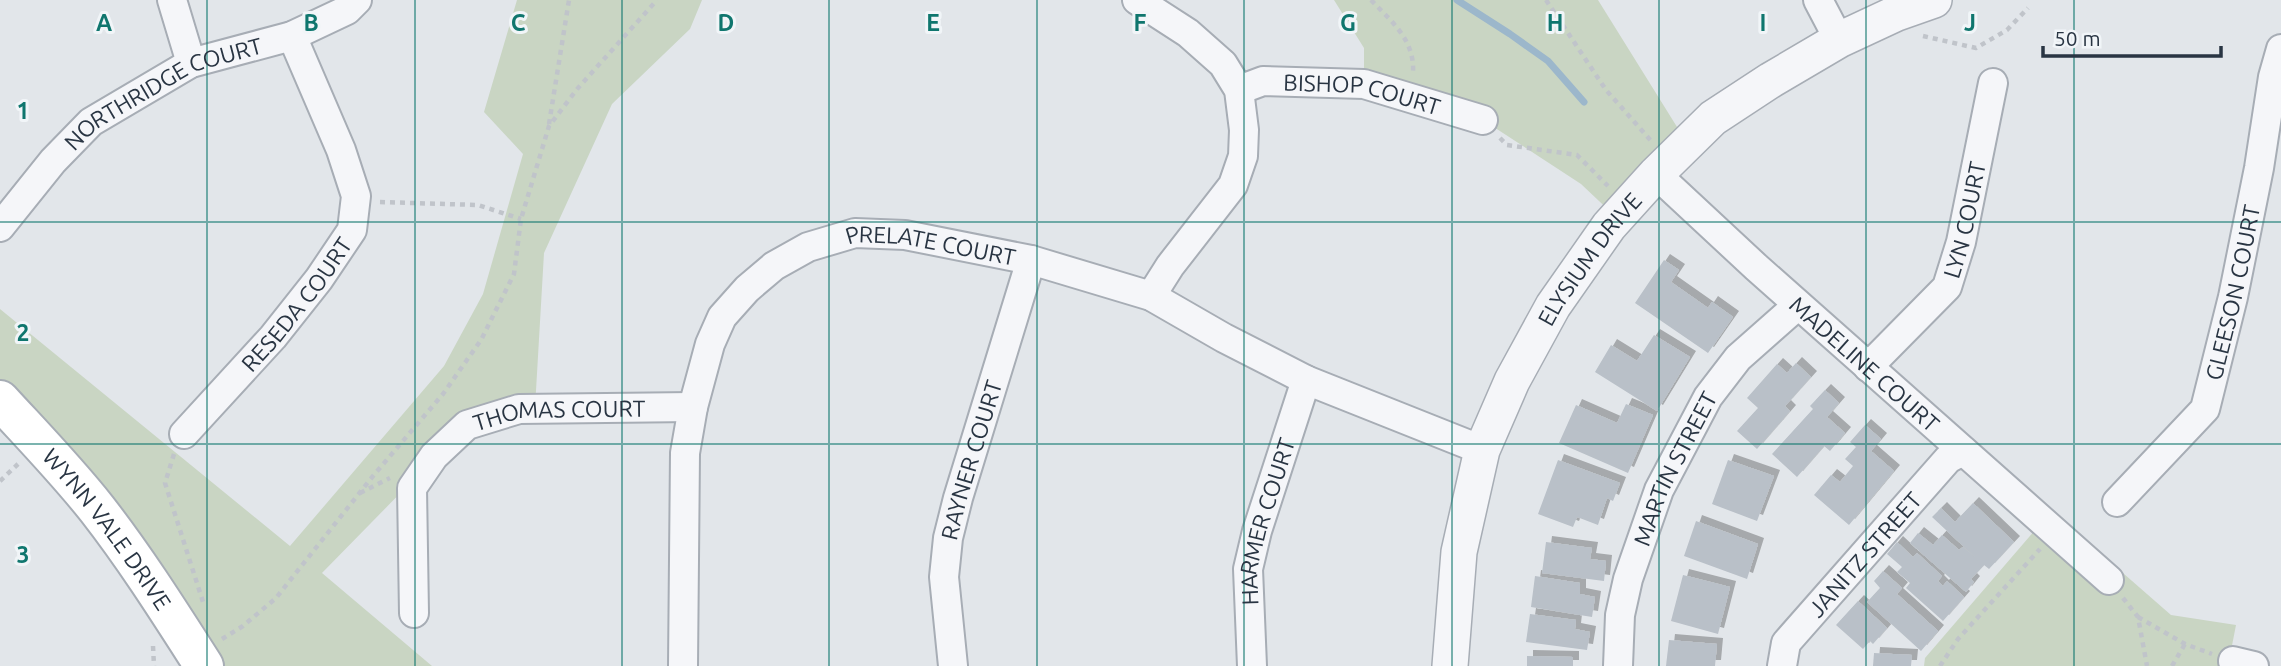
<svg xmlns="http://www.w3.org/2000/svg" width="2281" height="666" viewBox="0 0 2281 666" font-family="Ubuntu,sans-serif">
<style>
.green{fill:#c9d5c3}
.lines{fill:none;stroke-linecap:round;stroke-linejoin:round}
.stream{stroke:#9cb7cb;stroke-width:7}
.building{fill:#b9c0c8;filter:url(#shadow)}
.minor-casing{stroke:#a7adb5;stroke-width:32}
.tertiary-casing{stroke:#a7adb5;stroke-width:38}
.secondary-casing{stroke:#a7adb5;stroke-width:42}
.path{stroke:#c0c4ca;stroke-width:4.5;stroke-dasharray:5 5;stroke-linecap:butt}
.minor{stroke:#f5f6f9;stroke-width:28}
.tertiary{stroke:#f5f6f9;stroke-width:35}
.secondary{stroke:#fff;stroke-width:38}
.grid{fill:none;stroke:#0f766e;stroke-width:2;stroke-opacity:0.55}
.labels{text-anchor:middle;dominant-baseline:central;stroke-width:6;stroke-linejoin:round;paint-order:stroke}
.street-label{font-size:23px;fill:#293543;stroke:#f1f5f8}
.grid-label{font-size:23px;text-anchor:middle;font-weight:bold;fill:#0f766e;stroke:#f1f5f8;stroke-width:6;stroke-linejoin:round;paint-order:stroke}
</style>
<defs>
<filter id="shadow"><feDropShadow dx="6" dy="-6" stdDeviation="0" flood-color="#0004"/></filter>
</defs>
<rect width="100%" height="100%" fill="#e2e6ea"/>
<g class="green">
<path d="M 517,0 L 702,0 L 690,29 L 612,104 L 544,253 L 535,408 L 467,425 L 322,573 L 432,666 L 203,666 L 0,403 L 0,309 L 290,546 L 444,366 L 483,294 L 523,154 L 484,112 Z"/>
<path d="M 1334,0 L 1598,0 L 1687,143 L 1617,218 L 1581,184 L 1483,120 L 1364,84 L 1364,48 Z"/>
<path d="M 2042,522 L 2084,539 L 2171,615 L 2236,625 L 2228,666 L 1924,666 L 1925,658 Z"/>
</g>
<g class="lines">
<path class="stream" d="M 1457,0 L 1510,34 L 1548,61 L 1584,102"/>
</g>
<g class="building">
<path d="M 1664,260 L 1679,270 L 1671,282 L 1708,308 L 1712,302 L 1733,317 L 1708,353 L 1635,303 Z"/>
<path d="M 1654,335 L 1690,357 L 1657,411 L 1595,372 L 1611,345 L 1637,361 Z"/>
<path d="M 1796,363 L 1811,377 L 1785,406 L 1790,411 L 1757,449 L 1737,431 L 1758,408 L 1747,398 L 1777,364 L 1787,373 Z"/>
<path d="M 1825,390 L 1839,403 L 1827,417 L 1845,433 L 1830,451 L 1824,446 L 1797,477 L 1772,454 L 1813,409 L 1810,406 Z"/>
<path d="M 1626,404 L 1653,415 L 1628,473 L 1559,443 L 1576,405 L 1617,423 Z"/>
<path d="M 1865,425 L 1881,439 L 1871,451 L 1894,471 L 1849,525 L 1814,495 L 1831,475 L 1840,482 L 1853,466 L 1845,459 L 1856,447 L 1850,442 Z"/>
<path d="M 1558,460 L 1620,483 L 1613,501 L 1607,498 L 1598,525 L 1577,517 L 1573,527 L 1538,514 Z"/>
<path d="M 1728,460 L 1774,476 L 1757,521 L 1712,504 Z"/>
<path d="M 1973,503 L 2014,542 L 1989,569 L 1984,565 L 1971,579 L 1974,582 L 1966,592 L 1910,543 L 1918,533 L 1933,545 L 1942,535 L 1959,550 L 1963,547 L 1976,558 L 1932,517 L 1941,508 L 1955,522 Z"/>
<path d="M 1696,521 L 1758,544 L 1747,579 L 1684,556 Z"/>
<path d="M 1546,542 L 1592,548 L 1590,559 L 1606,561 L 1604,581 L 1542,573 Z"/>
<path d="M 1897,542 L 1913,557 L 1917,553 L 1942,576 L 1938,581 L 1943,586 L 1947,581 L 1964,597 L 1943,621 L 1906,588 L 1910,583 L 1897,572 L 1902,567 L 1887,554 Z"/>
<path d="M 1883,571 L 1902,588 L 1897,594 L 1938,631 L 1921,651 L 1867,602 L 1880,588 L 1874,581 Z"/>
<path d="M 1683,575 L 1730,587 L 1718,634 L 1671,621 Z"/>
<path d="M 1535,576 L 1580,583 L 1580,594 L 1595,597 L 1592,617 L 1531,607 Z"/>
<path d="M 1858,601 L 1887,628 L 1873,644 L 1870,641 L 1863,649 L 1836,625 Z"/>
<path d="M 1530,614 L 1576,620 L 1575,629 L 1590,632 L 1587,650 L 1526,642 Z"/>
<path d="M 1669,640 L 1717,644 L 1715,666 L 1666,666 Z"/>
<path d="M 1874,653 L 1912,655 L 1911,666 L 1873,666 Z"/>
<path d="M 1527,656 L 1573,657 L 1573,666 L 1527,666 Z"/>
</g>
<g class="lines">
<g class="minor-casing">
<g id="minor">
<path d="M 172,0 L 191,63"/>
<path d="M 1137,0 L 1188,33 L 1223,64 L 1239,90 L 1244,130 L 1243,156 L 1233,185 L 1170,266 L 1151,296"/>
<path d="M 1818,0 L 1839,40"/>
<path id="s1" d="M 1239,90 L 1263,81 L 1364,84 L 1483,120"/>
<path id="s2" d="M 1656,174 L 1756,267 L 2109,580"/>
<path id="s3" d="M 0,227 L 53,161 L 91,122 L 191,63 L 292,36 L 347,10 L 357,0"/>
<path id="s4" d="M 1868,367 L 1947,287 L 1961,242 L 1993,83"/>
<path id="s5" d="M 184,434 L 273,337 L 319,279 L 352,230 L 356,196 L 341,150 L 292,36"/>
<path id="s6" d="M 2117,502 L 2205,409 L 2233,297 L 2259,168 L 2273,77 L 2281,49"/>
<path id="s7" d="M 414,613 L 412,488 L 434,456 L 467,425 L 519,409 L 693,407"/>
<path d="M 2233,661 L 2254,666"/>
<path id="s8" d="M 683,666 L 685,453 L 693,407 L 710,344 L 722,317 L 747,289 L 774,266 L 808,247 L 855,233 L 905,235 L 1031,260 L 1151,296 L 1224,338 L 1306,380 L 1482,450"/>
<path id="s9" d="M 953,666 L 944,577 L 948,538 L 958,498 L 1031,260"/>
<path id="s10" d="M 1252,666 L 1248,569 L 1257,531 L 1306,380"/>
<path id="s11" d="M 1618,666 L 1620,615 L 1628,579 L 1659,490 L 1708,397 L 1738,358 L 1798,305"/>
<path id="s12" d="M 1782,666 L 1786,643 L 1948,459 L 1963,451"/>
</g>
</g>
<g class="tertiary-casing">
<g id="tertiary">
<path id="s13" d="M 1450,666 L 1459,552 L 1482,450 L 1512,381 L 1553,306 L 1609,226 L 1656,174 L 1713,118 L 1771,80 L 1839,40 L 1897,13 L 1934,0"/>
</g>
</g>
<g class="secondary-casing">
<g id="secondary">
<path id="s14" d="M 0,400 C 33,436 67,471 97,509 C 136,559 170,613 204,666"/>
</g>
</g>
<g class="path">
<path d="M 1371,0 C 1392,22 1415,40 1413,73"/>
<path d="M 1546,0 L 1606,90 L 1652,142"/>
<path d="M 1923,36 L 1976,48 L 2007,30 L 2028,8"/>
<path d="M 549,124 L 569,0"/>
<path d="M 1500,138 L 1507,145 L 1577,155 L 1608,186"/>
<path d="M 380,202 L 478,205 L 521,219"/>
<path d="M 174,454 L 165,483 L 203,602 L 202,606"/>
<path d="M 0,481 L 18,464"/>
<path d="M 360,493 L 390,478"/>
<path d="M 2123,598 L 2138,617 L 2147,666"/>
<path d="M 2138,617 L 2185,644 L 2212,654"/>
<path d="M 222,639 L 243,626 L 276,598 L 373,476 L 443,394 L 481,340 L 514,274 L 521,219 L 549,126 L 578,88 L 657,0"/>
<path d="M 153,646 L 154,666"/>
<path d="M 1940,666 L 1958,639 L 2040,549"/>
<path d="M 2172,666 L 2185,644"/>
</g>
<use href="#minor" class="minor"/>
<use href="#tertiary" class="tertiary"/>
<use href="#secondary" class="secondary"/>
</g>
<path class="grid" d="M 207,0 L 207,666M 415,0 L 415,666M 622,0 L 622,666M 829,0 L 829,666M 1037,0 L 1037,666M 1244,0 L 1244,666M 1452,0 L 1452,666M 1659,0 L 1659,666M 1866,0 L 1866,666M 2074,0 L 2074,666M 0,222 L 2281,222M 0,444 L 2281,444"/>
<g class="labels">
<g class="street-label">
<text stroke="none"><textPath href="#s1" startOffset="126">BISHOP COURT</textPath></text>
<text stroke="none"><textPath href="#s3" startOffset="217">NORTHRIDGE COURT</textPath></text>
<text stroke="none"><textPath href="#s4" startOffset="182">LYN COURT</textPath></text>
<text stroke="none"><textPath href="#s8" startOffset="592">PRELATE COURT</textPath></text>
<text stroke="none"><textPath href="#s13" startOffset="439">ELYSIUM DRIVE</textPath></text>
<text stroke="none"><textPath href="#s6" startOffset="248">GLEESON COURT</textPath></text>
<text stroke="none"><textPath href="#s5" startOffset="172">RESEDA COURT</textPath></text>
<text stroke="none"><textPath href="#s2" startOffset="282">MADELINE COURT</textPath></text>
<text stroke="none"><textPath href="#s7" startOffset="303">THOMAS COURT</textPath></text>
<text stroke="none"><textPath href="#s9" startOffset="210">RAYNER COURT</textPath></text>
<text stroke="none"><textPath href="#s11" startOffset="208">MARTIN STREET</textPath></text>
<text stroke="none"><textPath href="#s10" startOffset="147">HARMER COURT</textPath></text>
<text stroke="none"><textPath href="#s14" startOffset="168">WYNN VALE DRIVE</textPath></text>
<text stroke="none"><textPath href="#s12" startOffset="142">JANITZ STREET</textPath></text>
</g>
</g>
<g class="grid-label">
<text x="104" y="31">A</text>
<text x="311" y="31">B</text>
<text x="518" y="31">C</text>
<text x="726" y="31">D</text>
<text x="933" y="31">E</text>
<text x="1140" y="31">F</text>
<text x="1348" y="31">G</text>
<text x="1555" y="31">H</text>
<text x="1763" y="31">I</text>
<text x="1970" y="31">J</text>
<text x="23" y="119">1</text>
<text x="23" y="341">2</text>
<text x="23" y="563">3</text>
</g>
<path d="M2043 46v10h178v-10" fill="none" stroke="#293543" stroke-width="3.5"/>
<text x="2054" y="46" font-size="21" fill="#293543" stroke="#f1f5f8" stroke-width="5" paint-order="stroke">50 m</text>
</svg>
